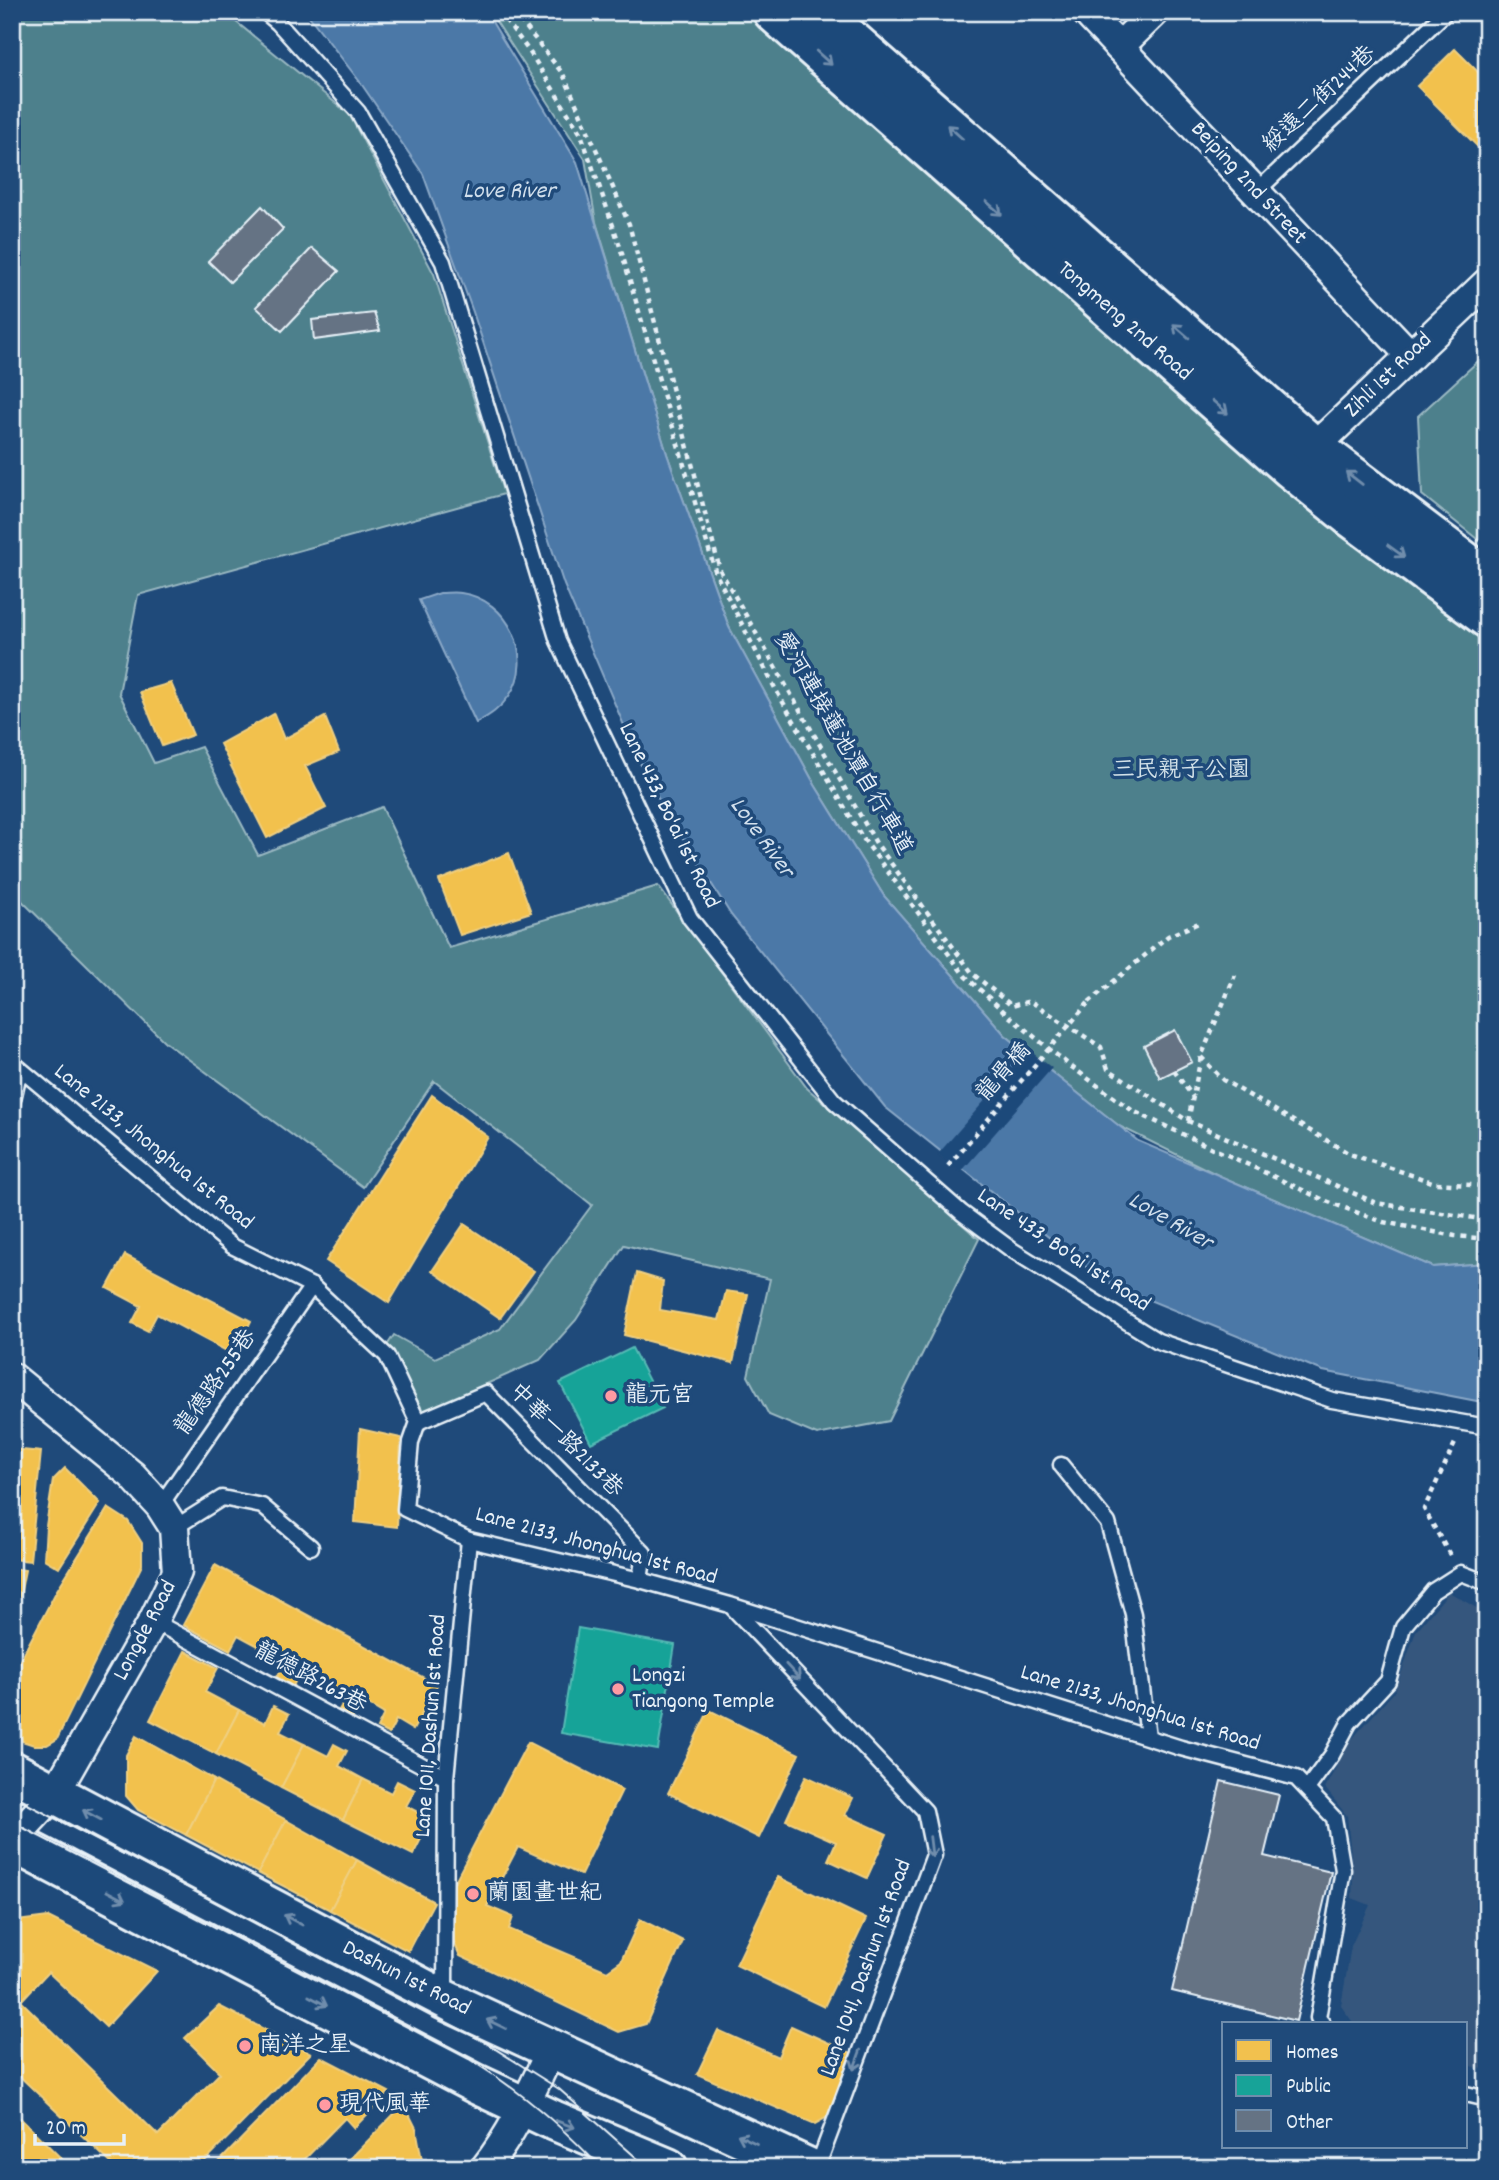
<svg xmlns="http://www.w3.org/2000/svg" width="1499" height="2180" viewBox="0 0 1499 2180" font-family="Dekko,'LXGW WenKai TC',sans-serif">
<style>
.built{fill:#34567d}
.green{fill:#4d808c;stroke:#9ab8c2;stroke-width:2}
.water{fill:#4c78a7;stroke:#8aa8c7;stroke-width:2}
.pier{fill:#1f4a7a}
.homes{fill:#f2c14e;stroke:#efcf81;stroke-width:2}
.public{fill:#17a398;stroke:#56bab5;stroke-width:2}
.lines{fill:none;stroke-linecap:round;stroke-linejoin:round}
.stream{stroke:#8aa8c7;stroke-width:9}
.building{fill:#657384;stroke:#e8f1f8;stroke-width:2}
.lane-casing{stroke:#e8f1f8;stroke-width:19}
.street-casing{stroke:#e8f1f8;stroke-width:33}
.secondary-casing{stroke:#e8f1f8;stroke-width:44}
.path{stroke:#e8f1f8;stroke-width:4.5;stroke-dasharray:5 5;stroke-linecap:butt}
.lane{stroke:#1f4a7a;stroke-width:14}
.street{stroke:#1f4a7a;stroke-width:28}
.secondary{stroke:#1f4a7a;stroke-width:38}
.tram{stroke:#e8f1f8;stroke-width:2}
.path-bridge{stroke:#e8f1f8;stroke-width:4.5;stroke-dasharray:5 5;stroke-linecap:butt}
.oneway{stroke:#6f8dac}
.poi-dot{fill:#ff9aa2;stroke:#1f4a7a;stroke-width:2.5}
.labels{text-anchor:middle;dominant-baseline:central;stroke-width:7;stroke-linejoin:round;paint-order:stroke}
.street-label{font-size:23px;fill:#e8f1f8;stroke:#1f4a7a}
.park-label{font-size:23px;fill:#d1e0e8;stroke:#1f4a7a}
.poi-label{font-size:23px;fill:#e8f1f8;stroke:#1f4a7a;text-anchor:start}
.water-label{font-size:24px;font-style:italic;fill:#d1dfec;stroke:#1f4a7a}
</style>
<rect width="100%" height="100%" fill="#1f4a7a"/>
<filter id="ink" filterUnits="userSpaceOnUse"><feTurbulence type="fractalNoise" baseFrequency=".0143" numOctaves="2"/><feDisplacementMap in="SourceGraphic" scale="14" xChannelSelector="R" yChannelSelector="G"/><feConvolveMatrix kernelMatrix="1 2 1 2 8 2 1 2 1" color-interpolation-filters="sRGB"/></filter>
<g filter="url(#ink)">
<path class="built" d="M 1449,1592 L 1487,1614 L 1487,2070 L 1466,2065 L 1466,2024 L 1354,2024 L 1341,2006 L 1351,1946 L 1370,1905 L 1352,1898 L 1353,1875 L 1347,1816 L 1325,1788 L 1351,1740 L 1395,1691 L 1416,1631 Z"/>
<g class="green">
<path d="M 12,12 L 224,12 L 349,114 L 434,274 L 504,494 L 138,595 L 119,693 L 154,763 L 201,747 L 258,855 L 382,807 L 449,948 L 658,886 L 807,1088 L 979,1239 L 889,1421 L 817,1435 L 769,1415 L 748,1376 L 770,1279 L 624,1245 L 576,1320 L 540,1360 L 424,1412 L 386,1347 L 394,1335 L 435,1358 L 500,1329 L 592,1205 L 434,1081 L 363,1187 L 165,1042 L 12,891 Z"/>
<path d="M 490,12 L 773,12 L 1487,615 L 1487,1263 L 1433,1267 L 1220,1176 L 1119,1126 L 1005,1035 L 884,896 L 815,785 L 729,627 L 667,454 L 596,222 L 585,159 Z"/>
<path d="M 1487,353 L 1487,547 L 1422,495 L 1418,416 Z"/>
</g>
<g class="water">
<path d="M 306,12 L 486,12 L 577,162 L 667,454 L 729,627 L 815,785 L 884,896 L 1005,1035 L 1138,1141 L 1433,1267 L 1487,1263 L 1487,1403 L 1323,1371 L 1105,1282 L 885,1107 L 731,915 L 649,784 L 564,585 L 473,312 L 423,174 L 360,82 Z"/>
<path d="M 440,593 C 447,593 454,592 461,593 C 508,599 536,657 509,696 C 500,709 489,716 476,723 L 419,600 Z"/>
</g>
<path class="pier" d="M 1029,1050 L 1052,1068 L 961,1172 L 938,1154 Z"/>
<g class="homes">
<path d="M 1455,49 L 1487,81 L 1487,92 L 1479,99 L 1487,107 L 1487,156 L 1417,86 Z"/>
<path d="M 171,683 L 193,735 L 162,746 L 140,692 Z"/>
<path d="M 274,714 L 284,739 L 325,717 L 339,752 L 305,766 L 326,808 L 267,838 L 220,744 Z"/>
<path d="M 509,853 L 531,912 L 460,935 L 439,880 Z"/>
<path d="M 432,1095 L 488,1137 L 389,1303 L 326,1261 Z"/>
<path d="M 464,1224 L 534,1271 L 500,1318 L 432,1271 Z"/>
<path d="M 125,1255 L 251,1321 L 234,1355 L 157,1314 L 148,1331 L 132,1323 L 141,1306 L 107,1288 Z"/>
<path d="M 637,1273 L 663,1281 L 660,1310 L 719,1320 L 726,1291 L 748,1294 L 733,1363 L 624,1335 Z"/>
<path d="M 360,1429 L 401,1438 L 397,1527 L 355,1522 Z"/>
<path d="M 12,1449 L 41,1452 L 30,1561 L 12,1559 Z"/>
<path d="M 65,1468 L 100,1503 L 59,1568 L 44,1559 L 46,1526 L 53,1480 Z"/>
<path d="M 108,1508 L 128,1521 L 142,1543 L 142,1565 L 57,1739 L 47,1745 L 34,1745 L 22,1741 L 16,1707 L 15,1670 L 57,1590 Z"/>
<path d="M 215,1565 L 437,1685 L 413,1730 L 396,1720 L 389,1734 L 377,1728 L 384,1714 L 362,1701 L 353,1717 L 339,1710 L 348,1694 L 302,1669 L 293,1686 L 277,1677 L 286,1661 L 238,1635 L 230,1650 L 183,1625 Z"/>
<path d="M 12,1568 L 25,1570 L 12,1635 Z"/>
<path d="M 185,1651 L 218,1668 L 205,1692 L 239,1710 L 216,1754 L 150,1720 Z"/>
<path d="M 273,1706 L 289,1714 L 280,1732 L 304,1744 L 281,1788 L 216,1754 L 239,1710 L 265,1723 Z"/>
<path d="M 709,1710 L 799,1754 L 759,1838 L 668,1793 Z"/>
<path d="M 136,1736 L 214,1780 L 186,1835 L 138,1810 L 126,1796 L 126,1755 Z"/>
<path d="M 528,1742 L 622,1790 L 581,1875 L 518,1847 L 487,1906 L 513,1917 L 509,1929 L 607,1971 L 621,1961 L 640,1919 L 683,1941 L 646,2024 L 619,2032 L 460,1956 L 447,1927 L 454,1883 Z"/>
<path d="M 304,1744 L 328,1756 L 334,1744 L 347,1751 L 339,1766 L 363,1779 L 343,1820 L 281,1788 Z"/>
<path d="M 806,1776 L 853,1798 L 845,1815 L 887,1834 L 867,1878 L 828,1860 L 836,1842 L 786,1820 Z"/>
<path d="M 363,1779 L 391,1793 L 397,1781 L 415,1790 L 406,1806 L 431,1819 L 413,1855 L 343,1820 Z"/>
<path d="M 214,1780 L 286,1820 L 258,1873 L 186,1835 Z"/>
<path d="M 286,1820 L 357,1860 L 330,1910 L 258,1873 Z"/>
<path d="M 357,1860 L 434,1902 L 408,1951 L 330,1910 Z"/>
<path d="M 778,1877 L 866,1919 L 824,2007 L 736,1965 Z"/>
<path d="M 48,1917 L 157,1971 L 106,2027 L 48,1972 L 21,2001 L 158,2135 L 220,2073 L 185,2038 L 219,2006 L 311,2053 L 198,2168 L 116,2168 L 12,2069 L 12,1926 L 17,1921 Z"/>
<path d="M 791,2026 L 856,2055 L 829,2116 L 815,2124 L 697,2074 L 718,2030 L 778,2057 Z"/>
<path d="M 321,2057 L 389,2092 L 354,2128 L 345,2118 L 296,2168 L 213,2168 Z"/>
<path d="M 404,2104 L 416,2128 L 422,2160 L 420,2168 L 341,2168 Z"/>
<path d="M 12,2110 L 71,2168 L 12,2168 Z"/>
</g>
<g class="public">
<path d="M 632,1348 L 663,1408 L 591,1443 L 560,1383 Z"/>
<path d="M 578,1628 L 675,1645 L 658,1750 L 561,1733 Z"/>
</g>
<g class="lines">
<path class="stream" d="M 1487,1604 L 1487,1614"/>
</g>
<g class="building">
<path d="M 262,206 L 283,229 L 230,282 L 208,261 Z"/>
<path d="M 312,248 L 339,271 L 282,331 L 256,307 Z"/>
<path d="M 374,313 L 380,331 L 314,340 L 312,320 Z"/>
<path d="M 1175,1030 L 1192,1062 L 1160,1078 L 1144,1046 Z"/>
<path d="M 1221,1781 L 1279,1795 L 1264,1856 L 1331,1872 L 1296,2021 L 1172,1991 Z"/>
</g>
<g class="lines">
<g class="lane-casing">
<g id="lane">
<path d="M 265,12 L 278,23 L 358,112 L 443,262 L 558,641 L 690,918 L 834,1101 L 962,1213 L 1012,1250 L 1158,1341 L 1332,1400 L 1487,1427"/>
<path d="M 1256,192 L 1446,12"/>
<path d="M 12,1062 L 232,1246 L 312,1286 L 387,1356 L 418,1422 L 411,1442 L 405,1509 L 469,1540 L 640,1580 L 730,1605 L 1181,1748 L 1296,1778 L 1334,1818 L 1343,1870 L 1318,2018 L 1323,2024"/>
<path d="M 12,1104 L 20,1069"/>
<path d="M 418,1422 L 486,1393 L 644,1553 L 640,1580"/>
<path d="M 1061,1465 L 1108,1523 L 1133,1614 L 1148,1737"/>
<path d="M 160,1506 L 312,1286"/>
<path d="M 174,1528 L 222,1498 L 262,1506 L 311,1547"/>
<path d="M 731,1606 L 925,1811 L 934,1855 L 817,2168"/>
<path d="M 153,1621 L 446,1778"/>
<path d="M 1307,1789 L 1332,1755 L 1349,1723 L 1388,1681 L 1403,1627 L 1433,1591 L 1461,1573 L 1487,1583"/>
<path d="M 445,1996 L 446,1778 L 469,1540"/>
<path d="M 1466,2094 L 1487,2099"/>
</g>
</g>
<g class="street-casing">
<g id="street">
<path d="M 1086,12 L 1410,355"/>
<path d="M 1119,47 L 1155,12"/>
<path d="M 1301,460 L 1487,283"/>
<path d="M 12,1377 L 132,1475 L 160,1506 L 174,1528 L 177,1572 L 153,1621 L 54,1795 L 12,1840"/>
<path d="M 485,2168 C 513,2133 532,2090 551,2050"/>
</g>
</g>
<g class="secondary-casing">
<g id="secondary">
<path d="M 773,12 L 1291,469 L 1348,515 L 1487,618"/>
<path d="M 820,12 L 1314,447 L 1487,578"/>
<path d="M 12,1771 L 445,2000 L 809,2168"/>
<path d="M 12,1842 L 476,2084 L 553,2120 L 668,2168"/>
</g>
</g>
<g class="path">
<path d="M 500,12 L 531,54 L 581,134 L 618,240 L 716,574 L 777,692 L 862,837 L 965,976 L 1010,1017 L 1069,1065 L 1133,1111 L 1326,1201 L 1383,1222 L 1455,1236 L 1487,1239"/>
<path d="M 514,12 L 563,74 L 629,224 L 720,570 L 876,843 L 973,974 L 1012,1006 L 1030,1001 L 1101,1047 L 1108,1069 L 1188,1121 L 1376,1203 L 1487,1220"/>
<path d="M 1089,1002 L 1168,936 L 1201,922"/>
<path d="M 1201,1057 L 1223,1080 L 1350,1154 L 1435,1183 L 1487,1186"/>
<path d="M 1174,1071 L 1193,1097"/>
<path d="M 1188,1121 L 1201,1057 L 1235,975"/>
<path d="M 1450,1555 L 1424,1509 L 1456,1441"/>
</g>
<use href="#lane" class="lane"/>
<use href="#street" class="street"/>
<use href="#secondary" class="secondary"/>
<g class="tram">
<path d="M 12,1796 L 481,2040 L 559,2089 L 648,2168"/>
<path d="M 12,1822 L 469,2059 C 518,2089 561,2125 601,2168"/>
</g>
<path class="path-bridge" d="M 948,1166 L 1089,1002"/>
</g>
<defs><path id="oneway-shaft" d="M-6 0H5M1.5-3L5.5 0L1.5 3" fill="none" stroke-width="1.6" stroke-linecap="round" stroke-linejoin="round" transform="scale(1.75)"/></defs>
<g class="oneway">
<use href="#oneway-shaft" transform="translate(824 58) rotate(42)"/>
<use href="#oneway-shaft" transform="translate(955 132) rotate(-138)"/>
<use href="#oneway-shaft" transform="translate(994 208) rotate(41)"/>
<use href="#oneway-shaft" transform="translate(1181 331) rotate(-139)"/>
<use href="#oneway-shaft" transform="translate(1220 407) rotate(41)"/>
<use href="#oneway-shaft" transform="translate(1354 478) rotate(-142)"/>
<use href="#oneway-shaft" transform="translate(1396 551) rotate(36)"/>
<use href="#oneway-shaft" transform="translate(793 1672) rotate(47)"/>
<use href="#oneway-shaft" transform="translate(92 1815) rotate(-152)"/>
<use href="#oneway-shaft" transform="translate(931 1847) rotate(83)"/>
<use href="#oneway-shaft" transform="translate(116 1896) rotate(28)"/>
<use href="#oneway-shaft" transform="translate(293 1920) rotate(-152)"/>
<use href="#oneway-shaft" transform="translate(318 2001) rotate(28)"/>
<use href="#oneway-shaft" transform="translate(496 2024) rotate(-155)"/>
<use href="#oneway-shaft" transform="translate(857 2060) rotate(110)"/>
<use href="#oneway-shaft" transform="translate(565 2124) rotate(20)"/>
<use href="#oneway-shaft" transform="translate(747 2139) rotate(-155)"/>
</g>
</g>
<g class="poi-dot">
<circle cx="611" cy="1396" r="7"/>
<circle cx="618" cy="1689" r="7"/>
<circle cx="473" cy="1894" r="7"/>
<circle cx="245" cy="2046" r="7"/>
<circle cx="325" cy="2105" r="7"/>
</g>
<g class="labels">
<g class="street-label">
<text transform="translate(1320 100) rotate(-43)">綏遠二街244巷</text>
<text transform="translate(1248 184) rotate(47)">Beiping 2nd Street</text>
<text transform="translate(1124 322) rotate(41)">Tongmeng 2nd Road</text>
<text transform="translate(1389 376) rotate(-44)">Zihli 1st Road</text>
<text transform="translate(842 744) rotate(60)">愛河連接蓮池潭自行車道</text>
<text transform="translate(668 816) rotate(64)">Lane 433, Bo'ai 1st Road</text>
<text transform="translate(1005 1073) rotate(-49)">龍骨橋</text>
<text transform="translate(153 1148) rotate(39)">Lane 2133, Jhonghua 1st Road</text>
<text transform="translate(1063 1251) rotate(34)">Lane 433, Bo'ai 1st Road</text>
<text transform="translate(217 1383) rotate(-55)">龍德路255巷</text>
<text transform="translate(565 1441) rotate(45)">中華一路2133巷</text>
<text transform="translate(596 1547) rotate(15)">Lane 2133, Jhonghua 1st Road</text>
<text transform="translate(146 1631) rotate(-62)">Longde Road</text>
<text transform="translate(310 1679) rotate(28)">龍德路263巷</text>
<text transform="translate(1140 1709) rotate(17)">Lane 2133, Jhonghua 1st Road</text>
<text transform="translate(432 1726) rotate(-86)">Lane 1011, Dashun 1st Road</text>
<text transform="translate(867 1968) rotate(-70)">Lane 1041, Dashun 1st Road</text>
<text transform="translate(406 1979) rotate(27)">Dashun 1st Road</text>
</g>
<g class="park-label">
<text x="1181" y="771">三民親子公園</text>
</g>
<g class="poi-label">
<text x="625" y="1396">龍元宮</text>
<text x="632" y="1676">Longzi<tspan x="632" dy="26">Tiangong Temple</tspan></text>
<text x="487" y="1894">蘭園畫世紀</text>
<text x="259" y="2046">南洋之星</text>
<text x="339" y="2105">現代風華</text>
</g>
<g class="water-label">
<text x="509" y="192">Love River</text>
<text transform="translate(761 838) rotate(54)">Love River</text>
<text transform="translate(1170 1222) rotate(30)">Love River</text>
</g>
</g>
<rect width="1499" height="2180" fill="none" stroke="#1f4a7a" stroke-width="42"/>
<rect x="21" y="21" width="1457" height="2138" fill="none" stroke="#e8f1f8" stroke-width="2.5" filter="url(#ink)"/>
<rect x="1222" y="2022" width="245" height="126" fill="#1f4a7a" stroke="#6f8dac" stroke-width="2"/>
<rect x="1236" y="2040" width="35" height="21" fill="#f2c14e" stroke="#6f8dac" stroke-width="2"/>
<text x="1286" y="2058" font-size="21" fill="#e8f1f8">Homes</text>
<rect x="1236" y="2075" width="35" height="21" fill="#17a398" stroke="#6f8dac" stroke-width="2"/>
<text x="1286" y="2092" font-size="21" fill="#e8f1f8">Public</text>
<rect x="1236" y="2110" width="35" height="21" fill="#657384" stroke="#6f8dac" stroke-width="2"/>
<text x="1286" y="2128" font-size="21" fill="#e8f1f8">Other</text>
<path d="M35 2134v10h89v-10" fill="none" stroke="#e8f1f8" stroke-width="3.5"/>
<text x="46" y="2134" font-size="21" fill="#e8f1f8" stroke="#1f4a7a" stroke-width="5" paint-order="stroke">20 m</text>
</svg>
